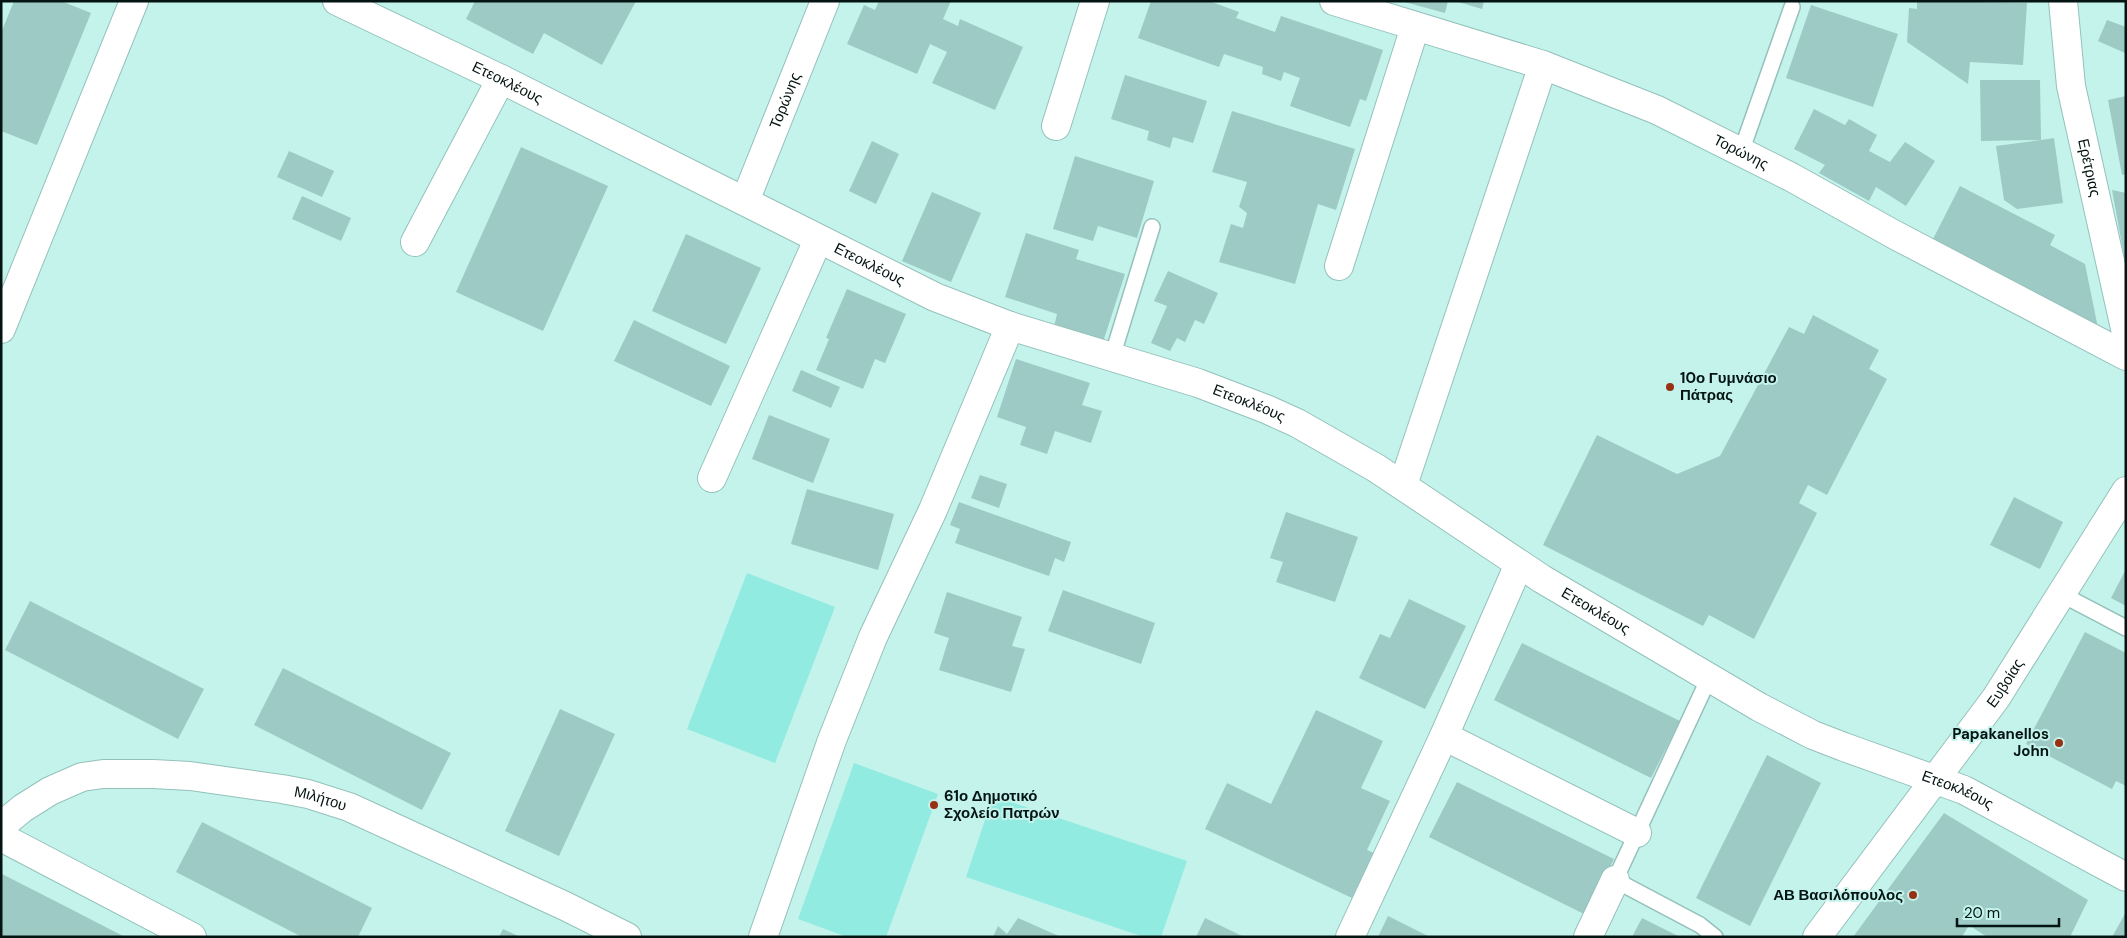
<svg xmlns="http://www.w3.org/2000/svg" width="2127" height="938" viewBox="0 0 2127 938" font-family="'DM Sans',sans-serif">
<style>
.green{fill:#91ebe0}
.building{fill:#9dcac4}
.lines{fill:none;stroke-linecap:round;stroke-linejoin:round}
.service-casing{stroke:#94c1bb;stroke-width:18}
.minor-casing{stroke:#94c1bb;stroke-width:30}
.tertiary-casing{stroke:#94c1bb;stroke-width:30}
.secondary-casing{stroke:#94c1bb;stroke-width:30}
.service{stroke:#fff;stroke-width:15}
.minor{stroke:#fff;stroke-width:28}
.tertiary{stroke:#fff;stroke-width:28}
.secondary{stroke:#fff;stroke-width:28}
.poi-dot{fill:#983014;stroke:#c4f3ec;stroke-width:2}
.labels{text-anchor:middle;dominant-baseline:central;stroke-width:4;stroke-linejoin:round;paint-order:stroke}
.street-label{font-size:15px;fill:#041412;stroke:#c4f3ec}
.poi-label{font-size:15px;font-weight:bold;fill:#041412;stroke:#c4f3ec;text-anchor:start}
</style>
<rect width="100%" height="100%" fill="#c4f3ec"/>
<g class="green">
<path d="M 747,573 L 835,607 L 775,763 L 687,729 Z"/>
<path d="M 854,763 L 938,794 L 886,937 L 847,937 L 798,919 Z"/>
<path d="M 993,796 L 1187,861 L 1161,937 L 1144,937 L 966,877 Z"/>
</g>
<g class="building">
<path d="M 14,1 L 61,1 L 91,13 L 37,145 L 1,131 L 1,33 Z"/>
<path d="M 475,1 L 636,1 L 602,65 L 544,33 L 533,54 L 466,19 Z"/>
<path d="M 879,1 L 951,1 L 943,19 L 958,26 L 960,19 L 1023,47 L 995,110 L 932,83 L 947,52 L 930,44 L 917,74 L 847,44 L 864,5 L 875,10 Z"/>
<path d="M 1151,1 L 1209,1 L 1239,12 L 1236,18 L 1275,32 L 1281,16 L 1383,50 L 1366,101 L 1360,99 L 1350,127 L 1290,106 L 1300,78 L 1284,72 L 1281,81 L 1262,74 L 1263,67 L 1224,54 L 1219,67 L 1138,38 Z"/>
<path d="M 1401,1 L 1448,1 L 1445,13 Z"/>
<path d="M 1455,1 L 1484,1 L 1482,9 Z"/>
<path d="M 1917,1 L 2027,3 L 2023,65 L 1970,62 L 1968,84 L 1907,42 L 1909,8 L 1917,9 Z"/>
<path d="M 1811,5 L 1898,34 L 1873,107 L 1786,78 Z"/>
<path d="M 2107,20 L 2126,27 L 2125,53 L 2098,41 Z"/>
<path d="M 1125,75 L 1207,101 L 1193,143 L 1173,137 L 1170,148 L 1147,140 L 1149,131 L 1111,119 Z"/>
<path d="M 1980,80 L 2040,80 L 2041,140 L 2054,138 L 2063,203 L 2017,209 L 2004,200 L 1996,146 L 2041,140 L 1981,141 Z"/>
<path d="M 2126,96 L 2126,174 L 2122,175 L 2108,100 Z"/>
<path d="M 1814,109 L 1845,125 L 1849,119 L 1877,135 L 1869,151 L 1890,162 L 1905,142 L 1935,161 L 1906,206 L 1876,187 L 1869,201 L 1819,173 L 1825,165 L 1794,149 Z"/>
<path d="M 1232,111 L 1355,149 L 1336,210 L 1318,204 L 1295,284 L 1219,262 L 1231,224 L 1243,228 L 1247,213 L 1239,207 L 1247,182 L 1212,172 Z"/>
<path d="M 872,141 L 899,154 L 876,204 L 849,191 Z"/>
<path d="M 521,147 L 608,186 L 543,331 L 456,292 Z"/>
<path d="M 289,151 L 334,171 L 322,197 L 277,177 Z"/>
<path d="M 1075,156 L 1154,181 L 1137,238 L 1098,226 L 1093,241 L 1053,229 Z"/>
<path d="M 1960,186 L 2055,235 L 2050,245 L 2085,264 L 2098,328 L 1931,243 Z"/>
<path d="M 2112,190 L 2126,193 L 2126,261 L 2125,261 Z"/>
<path d="M 932,192 L 981,213 L 951,282 L 902,261 Z"/>
<path d="M 302,196 L 351,218 L 341,241 L 292,219 Z"/>
<path d="M 1026,233 L 1079,250 L 1076,259 L 1125,274 L 1103,342 L 1054,327 L 1057,314 L 1005,297 Z"/>
<path d="M 686,234 L 761,268 L 726,344 L 652,311 Z"/>
<path d="M 1168,271 L 1218,293 L 1204,324 L 1195,320 L 1185,342 L 1177,338 L 1170,351 L 1151,343 L 1167,306 L 1154,301 Z"/>
<path d="M 847,289 L 906,314 L 885,363 L 875,359 L 863,389 L 816,370 L 829,339 L 826,338 Z"/>
<path d="M 1813,315 L 1879,350 L 1869,369 L 1887,379 L 1827,495 L 1808,485 L 1799,503 L 1817,513 L 1754,639 L 1709,615 L 1703,626 L 1543,545 L 1597,435 L 1677,474 L 1720,456 L 1789,327 L 1804,334 Z"/>
<path d="M 634,320 L 730,366 L 711,406 L 614,361 Z"/>
<path d="M 1016,359 L 1090,383 L 1082,405 L 1102,411 L 1091,443 L 1055,431 L 1047,454 L 1020,445 L 1026,427 L 997,417 Z"/>
<path d="M 801,370 L 840,387 L 831,408 L 792,391 Z"/>
<path d="M 769,415 L 830,439 L 813,483 L 752,459 Z"/>
<path d="M 980,475 L 1007,484 L 999,508 L 971,498 Z"/>
<path d="M 807,489 L 894,514 L 878,570 L 791,544 Z"/>
<path d="M 2014,497 L 2063,522 L 2040,569 L 1990,545 Z"/>
<path d="M 959,502 L 1071,542 L 1064,562 L 1055,558 L 1049,576 L 955,543 L 960,529 L 950,525 Z"/>
<path d="M 1286,512 L 1358,537 L 1335,602 L 1276,582 L 1283,562 L 1270,558 Z"/>
<path d="M 2126,569 L 2126,606 L 2111,598 Z"/>
<path d="M 1063,590 L 1155,623 L 1141,664 L 1048,631 Z"/>
<path d="M 947,592 L 1022,617 L 1012,646 L 1025,649 L 1011,692 L 939,670 L 949,638 L 934,633 Z"/>
<path d="M 1409,599 L 1466,626 L 1425,709 L 1359,678 L 1380,634 L 1390,638 Z"/>
<path d="M 30,601 L 204,689 L 178,739 L 5,650 Z"/>
<path d="M 2085,632 L 2126,653 L 2126,786 L 2116,781 L 2112,789 L 2026,744 Z"/>
<path d="M 1522,643 L 1680,721 L 1651,778 L 1494,700 Z"/>
<path d="M 283,668 L 451,753 L 422,810 L 254,725 Z"/>
<path d="M 560,709 L 615,734 L 559,856 L 505,831 Z"/>
<path d="M 1316,710 L 1383,741 L 1361,788 L 1390,801 L 1367,850 L 1374,853 L 1352,898 L 1205,829 L 1227,783 L 1271,804 Z"/>
<path d="M 1767,755 L 1821,783 L 1750,926 L 1696,898 Z"/>
<path d="M 1457,782 L 1614,859 L 1586,915 L 1429,837 Z"/>
<path d="M 1944,813 L 2088,900 L 2070,937 L 1987,937 L 1969,925 L 1962,937 L 1853,937 Z"/>
<path d="M 202,822 L 372,908 L 358,937 L 302,937 L 176,872 Z"/>
<path d="M 2,874 L 57,902 L 125,937 L 1,937 Z"/>
<path d="M 2126,912 L 2126,937 L 2112,937 Z"/>
<path d="M 1388,916 L 1430,937 L 1378,937 Z"/>
<path d="M 1018,918 L 1061,937 L 993,937 L 998,926 L 1007,934 Z"/>
<path d="M 1205,918 L 1244,937 L 1196,937 Z"/>
<path d="M 1642,918 L 1680,937 L 1632,937 Z"/>
<path d="M 503,929 L 520,937 L 499,937 Z"/>
</g>
<g class="lines">
<g class="service-casing">
<g id="service">
<path d="M 1741,152 L 1792,7"/>
<path d="M 1112,357 L 1152,227"/>
<path d="M 2061,594 L 2126,628"/>
<path d="M 1709,678 L 1615,880 L 1700,925 L 1715,937"/>
</g>
</g>
<g class="minor-casing">
<g id="minor">
<path id="s1" d="M 337,1 L 501,79 L 935,297 L 1010,326 L 1198,383 L 1266,409 L 1297,423 L 1376,468 L 1542,579 L 1759,707 L 1813,735 L 1844,747 L 1964,790 L 2126,877"/>
<path id="s2" d="M 1334,1 L 1543,65 L 1657,110 L 1791,177 L 1895,235 L 2126,356"/>
<path id="s3" d="M 2063,1 L 2071,86 L 2126,333"/>
<path d="M 1056,126 L 1095,1"/>
<path id="s4" d="M 745,201 L 825,1"/>
<path d="M 415,242 L 501,79"/>
<path d="M 1339,266 L 1415,27"/>
<path d="M 1,329 L 134,1"/>
<path d="M 712,478 L 818,240"/>
<path d="M 1403,485 L 1543,65"/>
<path d="M 1444,736 L 1637,833"/>
<path d="M 1,837 L 192,937"/>
<path d="M 763,937 L 832,740 L 873,637 L 933,510 L 1010,326"/>
<path d="M 1350,937 L 1444,736 L 1519,564"/>
<path d="M 1588,937 L 1615,880"/>
</g>
</g>
<g class="tertiary-casing">
<g id="tertiary">
<path id="s5" d="M 1,826 L 23,808 L 50,791 L 82,777 L 103,774 L 153,774 L 190,776 L 282,789 L 308,794 L 349,807 L 565,906 L 627,937"/>
</g>
</g>
<g class="secondary-casing">
<g id="secondary">
<path id="s6" d="M 1817,937 L 1996,698 L 2126,491"/>
</g>
</g>
<use href="#service" class="service"/>
<use href="#minor" class="minor"/>
<use href="#tertiary" class="tertiary"/>
<use href="#secondary" class="secondary"/>
</g>
<g class="poi-dot">
<circle cx="1670" cy="387" r="5"/>
<circle cx="2059" cy="743" r="5"/>
<circle cx="934" cy="805" r="5"/>
<circle cx="1913" cy="895" r="5"/>
</g>
<g class="labels">
<g class="street-label">
<text stroke="none"><textPath href="#s1" startOffset="189">Ετεοκλέους</textPath></text>
<text stroke="none"><textPath href="#s4" startOffset="108">Τορώνης</textPath></text>
<text stroke="none"><textPath href="#s2" startOffset="435">Τορώνης</textPath></text>
<text stroke="none"><textPath href="#s3" startOffset="169">Ερέτριας</textPath></text>
<text stroke="none"><textPath href="#s1" startOffset="594">Ετεοκλέους</textPath></text>
<text stroke="none"><textPath href="#s1" startOffset="999">Ετεοκλέους</textPath></text>
<text stroke="none"><textPath href="#s1" startOffset="1404">Ετεοκλέους</textPath></text>
<text stroke="none"><textPath href="#s6" startOffset="316">Ευβοίας</textPath></text>
<text stroke="none"><textPath href="#s1" startOffset="1809">Ετεοκλέους</textPath></text>
<text stroke="none"><textPath href="#s5" startOffset="336">Μιλήτου</textPath></text>
</g>
<g class="poi-label">
<text x="1680" y="378">10ο Γυμνάσιο<tspan x="1680" dy="17">Πάτρας</tspan></text>
<text x="2049" y="734" text-anchor="end">Papakanellos<tspan x="2049" dy="17">John</tspan></text>
<text x="944" y="796">61ο Δημοτικό<tspan x="944" dy="17">Σχολείο Πατρών</tspan></text>
<text x="1903" y="895" text-anchor="end">ΑΒ Βασιλόπουλος</text>
</g>
</g>
<rect width="2127" height="938" fill="none" stroke="#041412" stroke-width="5"/>
<path d="M1957 918v8h102v-8" fill="none" stroke="#041412" stroke-width="2.5"/>
<text x="1964" y="918" font-size="15" fill="#041412" stroke="#c4f3ec" stroke-width="4" paint-order="stroke">20 m</text>
</svg>
